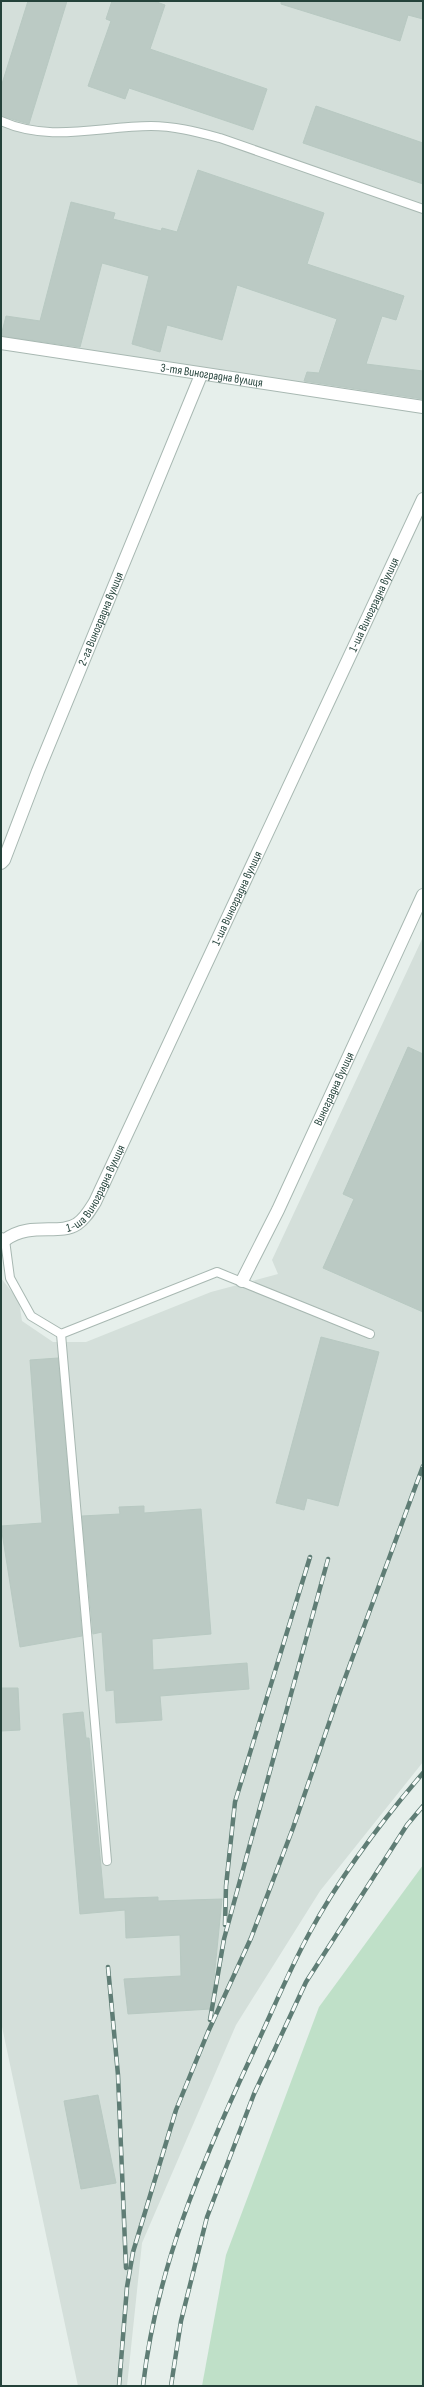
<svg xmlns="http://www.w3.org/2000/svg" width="424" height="2387" viewBox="0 0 424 2387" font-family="'Sofia Sans Condensed',sans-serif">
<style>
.built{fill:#d4dfda}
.green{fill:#bfe0c8}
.building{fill:#bbcac4;stroke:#b8c9c2}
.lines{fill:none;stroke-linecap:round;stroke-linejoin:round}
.service-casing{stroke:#a8b8b2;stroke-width:10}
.minor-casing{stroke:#a8b8b2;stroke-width:14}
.service{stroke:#fff;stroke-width:8}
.minor{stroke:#fff;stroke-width:12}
.rail-casing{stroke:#5f7d75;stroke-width:4.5}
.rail{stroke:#f7fbf9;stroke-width:3;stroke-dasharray:9;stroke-linecap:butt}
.labels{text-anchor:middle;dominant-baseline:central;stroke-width:3.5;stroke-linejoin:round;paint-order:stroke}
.street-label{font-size:12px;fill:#24423a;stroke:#f7fbf9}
</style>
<rect width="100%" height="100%" fill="#e6efeb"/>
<g class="built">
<path d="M 1,1 L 423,1 L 423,405 L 1,341 Z"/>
<path d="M 423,937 L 423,1762 L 320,1891 L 236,2025 L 142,2243 L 127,2386 L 78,2386 L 1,2022 L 1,1278 L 19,1301 L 22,1321 L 53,1342 L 86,1342 L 211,1292 L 278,1274 L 272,1260 Z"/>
</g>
<path class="green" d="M 423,1865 L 423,2386 L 202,2386 L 226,2255 L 319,2007 Z"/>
<g class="building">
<path d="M 28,1 L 67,1 L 29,124 L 1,116 L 1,87 Z"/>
<path d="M 112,1 L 154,1 L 165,5 L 150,49 L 267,89 L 253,130 L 129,88 L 125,99 L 88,86 L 111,21 L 106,19 Z"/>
<path d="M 281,1 L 423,1 L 423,19 L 408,15 L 400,41 L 281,4 Z"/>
<path d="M 316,106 L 423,143 L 423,184 L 303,143 Z"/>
<path d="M 198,170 L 324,213 L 307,264 L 404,296 L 396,320 L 382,316 L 366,364 L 423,371 L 423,399 L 304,381 L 307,372 L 319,373 L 337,319 L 237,285 L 222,340 L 167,325 L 160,352 L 132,344 L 149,276 L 102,263 L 80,347 L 1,336 L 6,316 L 40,321 L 71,202 L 115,213 L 113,219 L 161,231 L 162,228 L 177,232 Z"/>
<path d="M 408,1047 L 423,1054 L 423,1312 L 323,1268 L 354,1199 L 343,1194 Z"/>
<path d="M 321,1337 L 379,1352 L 338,1506 L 307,1498 L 304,1510 L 276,1503 Z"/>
<path d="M 58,1358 L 82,1636 L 20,1647 L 1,1526 L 42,1523 L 30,1360 Z"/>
<path d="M 144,1506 L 144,1513 L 201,1509 L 211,1634 L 152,1639 L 153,1670 L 247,1663 L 249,1689 L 160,1696 L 162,1720 L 116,1723 L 114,1690 L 106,1691 L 102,1632 L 93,1634 L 82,1516 L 120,1514 L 119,1507 Z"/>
<path d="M 1,1688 L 18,1688 L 20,1730 L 1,1731 Z"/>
<path d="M 83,1712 L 86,1738 L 89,1738 L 104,1899 L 158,1897 L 158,1901 L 222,1899 L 211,2009 L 128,2014 L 124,1979 L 181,1976 L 180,1935 L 126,1938 L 125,1910 L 80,1914 L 63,1714 Z"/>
<path d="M 98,2095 L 116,2183 L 81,2189 L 64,2101 Z"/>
</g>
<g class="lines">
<g class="service-casing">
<g id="service">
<path d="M 1,121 C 50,143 100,126 151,126 C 175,126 197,132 220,138 L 423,209"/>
<path d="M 5,1240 L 10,1278 L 31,1316 L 61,1334 L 217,1272 L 370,1334"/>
<path d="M 61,1334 L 107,1861"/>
</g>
</g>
<g class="minor-casing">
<g id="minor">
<path id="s1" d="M 1,343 L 423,407"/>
<path id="s2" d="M 1,863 L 4,860 L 38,771 L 201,375"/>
<path id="s3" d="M 1,1239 L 5,1240 C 31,1221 59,1236 77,1224 C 85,1219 90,1210 95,1202 L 423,499"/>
<path id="s4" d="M 242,1281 L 278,1210 L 423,895"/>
</g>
</g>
<use href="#service" class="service"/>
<use href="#minor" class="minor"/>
<g class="rail-casing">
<g id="rail">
<path d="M 225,1925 L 226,1886 L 235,1802 L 310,1557"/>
<path d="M 108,1967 L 118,2075 L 126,2268"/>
<path d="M 210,2020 L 224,1939 L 328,1559"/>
<path d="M 119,2386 L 127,2287 L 133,2252 L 176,2110 L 208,2032 L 251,1938 L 293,1828 L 338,1697 L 423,1466"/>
<path d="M 143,2386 C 156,2270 201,2164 250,2059 C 270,2017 288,1972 310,1932 C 341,1875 381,1822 423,1773"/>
<path d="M 171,2386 L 181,2321 L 207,2217 L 254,2094 L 306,1982 L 407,1825 L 423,1806"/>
</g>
</g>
<use href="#rail" class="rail"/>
</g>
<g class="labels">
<g class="street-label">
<text stroke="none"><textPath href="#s1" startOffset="213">3-тя Виноградна вулиця</textPath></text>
<text stroke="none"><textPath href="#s3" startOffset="767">1-ша Виноградна вулиця</textPath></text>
<text stroke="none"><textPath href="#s2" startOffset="264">2-га Виноградна вулиця</textPath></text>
<text stroke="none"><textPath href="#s3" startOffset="443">1-ша Виноградна вулиця</textPath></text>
<text stroke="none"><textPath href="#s4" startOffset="213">Виноградна вулиця</textPath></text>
<text stroke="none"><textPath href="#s3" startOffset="119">1-ша Виноградна вулиця</textPath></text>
</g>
</g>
<rect width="424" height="2387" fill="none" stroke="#24423a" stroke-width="4"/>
</svg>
